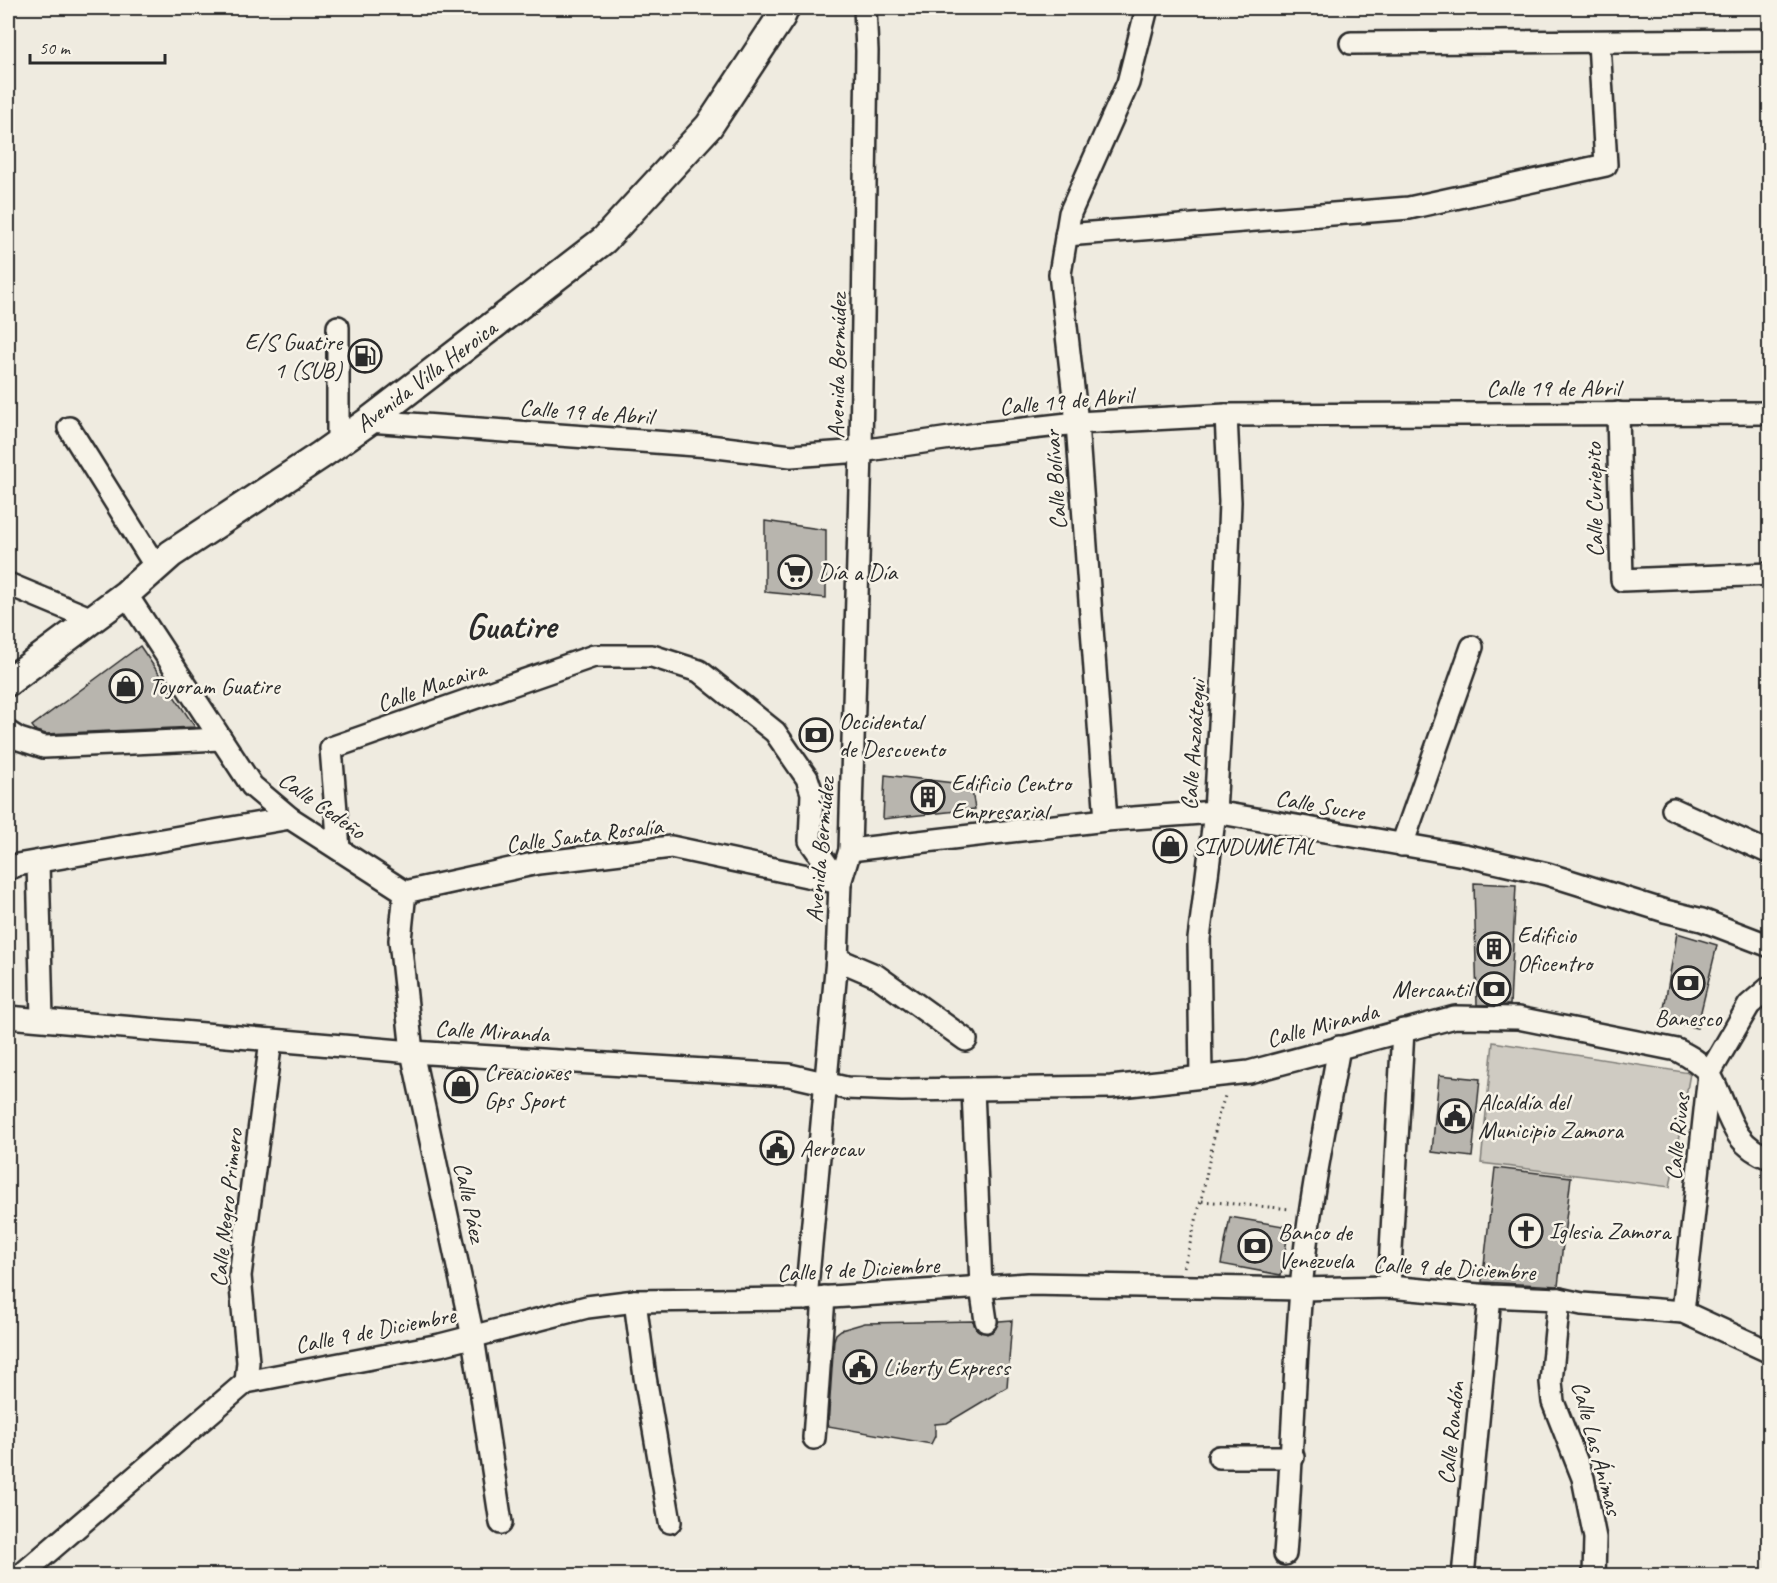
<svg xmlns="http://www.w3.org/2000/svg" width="1777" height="1583" viewBox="0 0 1777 1583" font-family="Caveat,sans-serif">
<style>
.green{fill:#cfcbc2;stroke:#7d7b76;stroke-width:1.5}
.building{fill:#b8b5ae;stroke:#2b2b2b;stroke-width:1.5}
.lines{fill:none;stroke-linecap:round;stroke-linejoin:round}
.minor-casing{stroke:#2b2b2b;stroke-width:26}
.major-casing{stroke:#2b2b2b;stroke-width:32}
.path{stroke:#2b2b2b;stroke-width:3;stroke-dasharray:1.5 4.5;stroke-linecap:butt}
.minor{stroke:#f7f3e8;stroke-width:21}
.major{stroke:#f7f3e8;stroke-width:27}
.labels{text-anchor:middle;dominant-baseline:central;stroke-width:5;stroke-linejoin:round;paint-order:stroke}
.poi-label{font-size:24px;fill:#2b2b2b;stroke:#f7f3e8;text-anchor:start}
.street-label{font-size:24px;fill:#2b2b2b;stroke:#f7f3e8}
.town-label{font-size:36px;font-weight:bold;fill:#2b2b2b;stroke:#f7f3e8}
</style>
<rect width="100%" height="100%" fill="#efebe0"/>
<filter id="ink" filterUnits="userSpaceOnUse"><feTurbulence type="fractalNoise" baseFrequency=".0167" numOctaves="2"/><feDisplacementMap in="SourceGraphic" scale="12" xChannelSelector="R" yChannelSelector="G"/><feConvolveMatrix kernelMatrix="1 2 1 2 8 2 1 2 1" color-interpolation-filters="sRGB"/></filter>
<g filter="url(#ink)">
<path class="green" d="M 1493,1042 L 1690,1073 L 1670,1187 L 1481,1163 Z"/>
<g class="building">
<path d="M 765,521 L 826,530 L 826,598 L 765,592 Z"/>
<path d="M 140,646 L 195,727 L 46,734 L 36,731 L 32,726 Z"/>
<path d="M 885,775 L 971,785 L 975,809 L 883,819 Z"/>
<path d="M 1474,883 L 1516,885 L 1510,1005 L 1477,1005 Z"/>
<path d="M 1677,933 L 1717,945 L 1697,1028 L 1662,1020 Z"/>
<path d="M 1439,1075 L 1480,1079 L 1472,1157 L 1432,1152 Z"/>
<path d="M 1495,1168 L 1571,1177 L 1558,1286 L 1482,1282 Z"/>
<path d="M 1230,1217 L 1289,1227 L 1281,1275 L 1221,1264 Z"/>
<path d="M 1012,1320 L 1007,1387 L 947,1423 L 935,1424 L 935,1436 L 931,1444 L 828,1426 L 834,1340 L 836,1334 L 841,1330 L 865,1323 L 973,1321 L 976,1329 L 987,1334 L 994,1331 L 999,1321 Z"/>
</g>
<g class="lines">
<g class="minor-casing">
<g id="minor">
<path d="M 1351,43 L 1770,40"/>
<path d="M 1066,235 L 1409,208 L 1606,165 L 1599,42"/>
<path d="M 338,327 L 338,443"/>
<path d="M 1618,413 L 1622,580 L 1770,574"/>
<path d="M 369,421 L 709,446 L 791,456 L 861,451 L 978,434 L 1077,423 L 1226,415 L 1770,413"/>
<path d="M 69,428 L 156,567"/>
<path d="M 8,584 L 92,619"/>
<path d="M 126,594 L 252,786 L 290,818 L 405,892"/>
<path d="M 8,732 L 19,739 L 44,747 L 221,739"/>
<path d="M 1673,809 L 1770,853"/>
<path d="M 1106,820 L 1077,423 L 1060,274 L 1070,213 L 1128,83 L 1147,8"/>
<path d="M 1402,845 L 1472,647"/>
<path d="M 339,849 L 331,748 L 594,656 L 652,656 L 699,671 L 775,732 L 807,778 L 812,793 L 810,841 L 840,883"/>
<path d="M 850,850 L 1106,820 L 1215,812 L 1464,855 L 1547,874 L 1665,911 L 1702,920 L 1770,946"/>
<path d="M 38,862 L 42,1019"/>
<path d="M 8,869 L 17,865 L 290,818"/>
<path d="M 405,892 L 400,940 L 412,1052 L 473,1337 L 501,1523"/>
<path d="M 405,892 L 538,863 L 671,847 L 840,883"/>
<path d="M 837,959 L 877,976 L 966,1040"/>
<path d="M 8,1017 L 412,1052 L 789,1075 L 846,1088 L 902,1090 L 1111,1087 L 1249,1072 L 1455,1017 L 1518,1018 L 1677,1050 C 1689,1056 1702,1063 1710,1075 C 1729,1107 1728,1144 1770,1158"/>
<path d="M 1201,1077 L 1199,939 L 1215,812 L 1224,654 L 1230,502 L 1226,415"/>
<path d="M 973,1089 L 981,1287 L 986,1321"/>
<path d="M 1389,1287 L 1403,1030"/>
<path d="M 806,1299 L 837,959 L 840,883 L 850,850 L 861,451 L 867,51 L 865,8"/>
<path d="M 1559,1299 L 1551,1382 L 1553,1402 L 1583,1478 L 1595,1538 L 1594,1576"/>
<path d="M 635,1301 L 645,1377 L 670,1522"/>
<path d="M 1683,1312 L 1709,1074 L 1749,1005 L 1770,987"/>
<path d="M 246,1382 L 248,1362 L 240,1276 L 271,1040"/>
<path d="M 814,1438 L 824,1297"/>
<path d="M 1219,1457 L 1293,1457"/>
<path d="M 1285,1554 C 1292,1466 1294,1378 1301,1290 C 1308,1208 1325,1127 1339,1047"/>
<path d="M 20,1576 L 246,1382 L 440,1345 L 587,1307 L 635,1301 L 801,1299 L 1028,1284 L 1301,1289 L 1389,1287 L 1490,1296 L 1559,1299 L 1582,1304 L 1683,1312 L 1770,1352"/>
<path d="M 1463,1576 L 1490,1296"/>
</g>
</g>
<g class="major-casing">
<path id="major" d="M 8,682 L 126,594 L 171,554 L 321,455 L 369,421 L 604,240 L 709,126 L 781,17 L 785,8"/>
</g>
<g class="path">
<path d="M 1202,1201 L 1291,1209"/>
<path d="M 1184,1267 L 1201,1201 L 1218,1117 L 1226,1093"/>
</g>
<use href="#minor" class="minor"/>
<use href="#major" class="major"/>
</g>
</g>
<defs>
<g id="fuel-ring" transform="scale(1.725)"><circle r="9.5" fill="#f7f3e8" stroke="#2b2b2b" stroke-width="1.5"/><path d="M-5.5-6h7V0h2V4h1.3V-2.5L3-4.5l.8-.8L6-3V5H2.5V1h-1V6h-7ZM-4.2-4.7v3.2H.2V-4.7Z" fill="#2b2b2b"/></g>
<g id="supermarket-ring" transform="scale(1.725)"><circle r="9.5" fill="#f7f3e8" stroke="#2b2b2b" stroke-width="1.5"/><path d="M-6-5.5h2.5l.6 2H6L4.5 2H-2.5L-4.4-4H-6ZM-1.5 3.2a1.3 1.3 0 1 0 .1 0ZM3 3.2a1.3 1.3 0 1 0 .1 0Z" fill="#2b2b2b"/></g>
<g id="shop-ring" transform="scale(1.725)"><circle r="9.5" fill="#f7f3e8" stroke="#2b2b2b" stroke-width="1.5"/><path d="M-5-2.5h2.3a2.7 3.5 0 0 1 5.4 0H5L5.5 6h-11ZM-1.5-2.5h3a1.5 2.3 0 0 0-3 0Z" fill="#2b2b2b"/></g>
<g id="bank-ring" transform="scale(1.725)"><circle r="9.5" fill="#f7f3e8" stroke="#2b2b2b" stroke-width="1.5"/><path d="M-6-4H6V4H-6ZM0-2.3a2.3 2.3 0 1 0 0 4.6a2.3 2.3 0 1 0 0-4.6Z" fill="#2b2b2b"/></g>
<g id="building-ring" transform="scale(1.725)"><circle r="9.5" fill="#f7f3e8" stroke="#2b2b2b" stroke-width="1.5"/><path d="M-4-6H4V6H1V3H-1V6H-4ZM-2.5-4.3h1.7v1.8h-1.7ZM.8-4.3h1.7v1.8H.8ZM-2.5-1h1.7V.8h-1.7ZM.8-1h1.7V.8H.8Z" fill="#2b2b2b"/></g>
<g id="civic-ring" transform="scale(1.725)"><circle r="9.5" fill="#f7f3e8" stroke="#2b2b2b" stroke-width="1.5"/><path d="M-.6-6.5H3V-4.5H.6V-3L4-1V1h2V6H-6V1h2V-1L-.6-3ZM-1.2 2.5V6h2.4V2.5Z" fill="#2b2b2b"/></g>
<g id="church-ring" transform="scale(1.725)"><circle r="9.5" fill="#f7f3e8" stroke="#2b2b2b" stroke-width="1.5"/><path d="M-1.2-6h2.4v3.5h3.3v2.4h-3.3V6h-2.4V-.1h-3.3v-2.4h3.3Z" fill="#2b2b2b"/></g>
</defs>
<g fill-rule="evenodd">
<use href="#fuel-ring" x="365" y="356"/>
<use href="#supermarket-ring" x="795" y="572"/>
<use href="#shop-ring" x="126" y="686"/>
<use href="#bank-ring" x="816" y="735"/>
<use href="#building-ring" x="928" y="797"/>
<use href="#shop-ring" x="1170" y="846"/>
<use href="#building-ring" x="1494" y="949"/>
<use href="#bank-ring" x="1688" y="983"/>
<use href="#bank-ring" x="1494" y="989"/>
<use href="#shop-ring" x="461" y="1086"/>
<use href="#civic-ring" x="1455" y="1116"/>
<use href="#civic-ring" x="777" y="1148"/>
<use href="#church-ring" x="1526" y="1231"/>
<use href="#bank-ring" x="1255" y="1246"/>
<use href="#civic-ring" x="860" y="1367"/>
</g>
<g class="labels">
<g class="poi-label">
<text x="342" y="342" text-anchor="end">E/S Guatire<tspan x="342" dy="28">1 (SUB)</tspan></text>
<text x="818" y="572">Día a Día</text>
<text x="149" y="686">Toyoram Guatire</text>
<text x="839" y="721">Occidental<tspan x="839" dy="28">de Descuento</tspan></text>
<text x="951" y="783">Edificio Centro<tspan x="951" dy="28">Empresarial</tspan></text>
<text x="1193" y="846">SINDUMETAL</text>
<text x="1517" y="935">Edificio<tspan x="1517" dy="28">Oficentro</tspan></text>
<text x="1471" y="989" text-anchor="end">Mercantil</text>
<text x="1688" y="1018" text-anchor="middle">Banesco</text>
<text x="484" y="1072">Creaciones<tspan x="484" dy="28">Gps Sport</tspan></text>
<text x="1478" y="1102">Alcaldía del<tspan x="1478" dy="28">Municipio Zamora</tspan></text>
<text x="800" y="1148">Aerocav</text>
<text x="1549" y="1231">Iglesia Zamora</text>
<text x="1278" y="1232">Banco de<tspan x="1278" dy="28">Venezuela</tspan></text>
<text x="883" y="1367">Liberty Express</text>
</g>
<g class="street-label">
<text transform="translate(837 366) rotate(-89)">Avenida Bermúdez</text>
<text transform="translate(426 376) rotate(-37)">Avenida Villa Heroica</text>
<text x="1553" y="388">Calle 19 de Abril</text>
<text transform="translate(1066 401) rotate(-5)">Calle 19 de Abril</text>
<text transform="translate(586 412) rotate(4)">Calle 19 de Abril</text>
<text transform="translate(1055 480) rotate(-94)">Calle Bolívar</text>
<text transform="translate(1594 500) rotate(-91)">Calle Curiepito</text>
<text transform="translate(431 686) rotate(-19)">Calle Macaira</text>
<text transform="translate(1193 745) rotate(-86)">Calle Anzoátegui</text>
<text transform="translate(322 805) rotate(35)">Calle Cedeño</text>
<text transform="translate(1320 805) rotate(10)">Calle Sucre</text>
<text transform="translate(584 835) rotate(-7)">Calle Santa Rosalía</text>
<text transform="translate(820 850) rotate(-85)">Avenida Bermúdez</text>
<text transform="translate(1322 1025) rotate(-15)">Calle Miranda</text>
<text transform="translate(492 1031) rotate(3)">Calle Miranda</text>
<text transform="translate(1677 1137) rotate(-84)">Calle Rivas</text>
<text transform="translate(470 1202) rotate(78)">Calle Páez</text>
<text transform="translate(226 1208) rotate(-84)">Calle Negro Primero</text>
<text transform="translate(1454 1268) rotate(3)">Calle 9 de Diciembre</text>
<text transform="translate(858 1269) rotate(-3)">Calle 9 de Diciembre</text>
<text transform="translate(375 1330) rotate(-11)">Calle 9 de Diciembre</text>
<text transform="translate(1451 1433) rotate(-84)">Calle Rondón</text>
<text transform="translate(1597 1448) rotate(75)">Calle Las Ánimas</text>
</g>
<g class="town-label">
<text x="511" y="626">Guatire</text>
</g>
</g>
<rect width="1777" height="1583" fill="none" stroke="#f7f3e8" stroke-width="30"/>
<rect x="15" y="15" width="1747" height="1553" fill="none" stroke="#2b2b2b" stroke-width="2" filter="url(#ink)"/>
<path d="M30 54v9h135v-9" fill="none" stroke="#2b2b2b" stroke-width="3"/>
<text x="39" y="54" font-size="18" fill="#2b2b2b" stroke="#f7f3e8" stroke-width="4.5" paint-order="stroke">50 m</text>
</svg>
